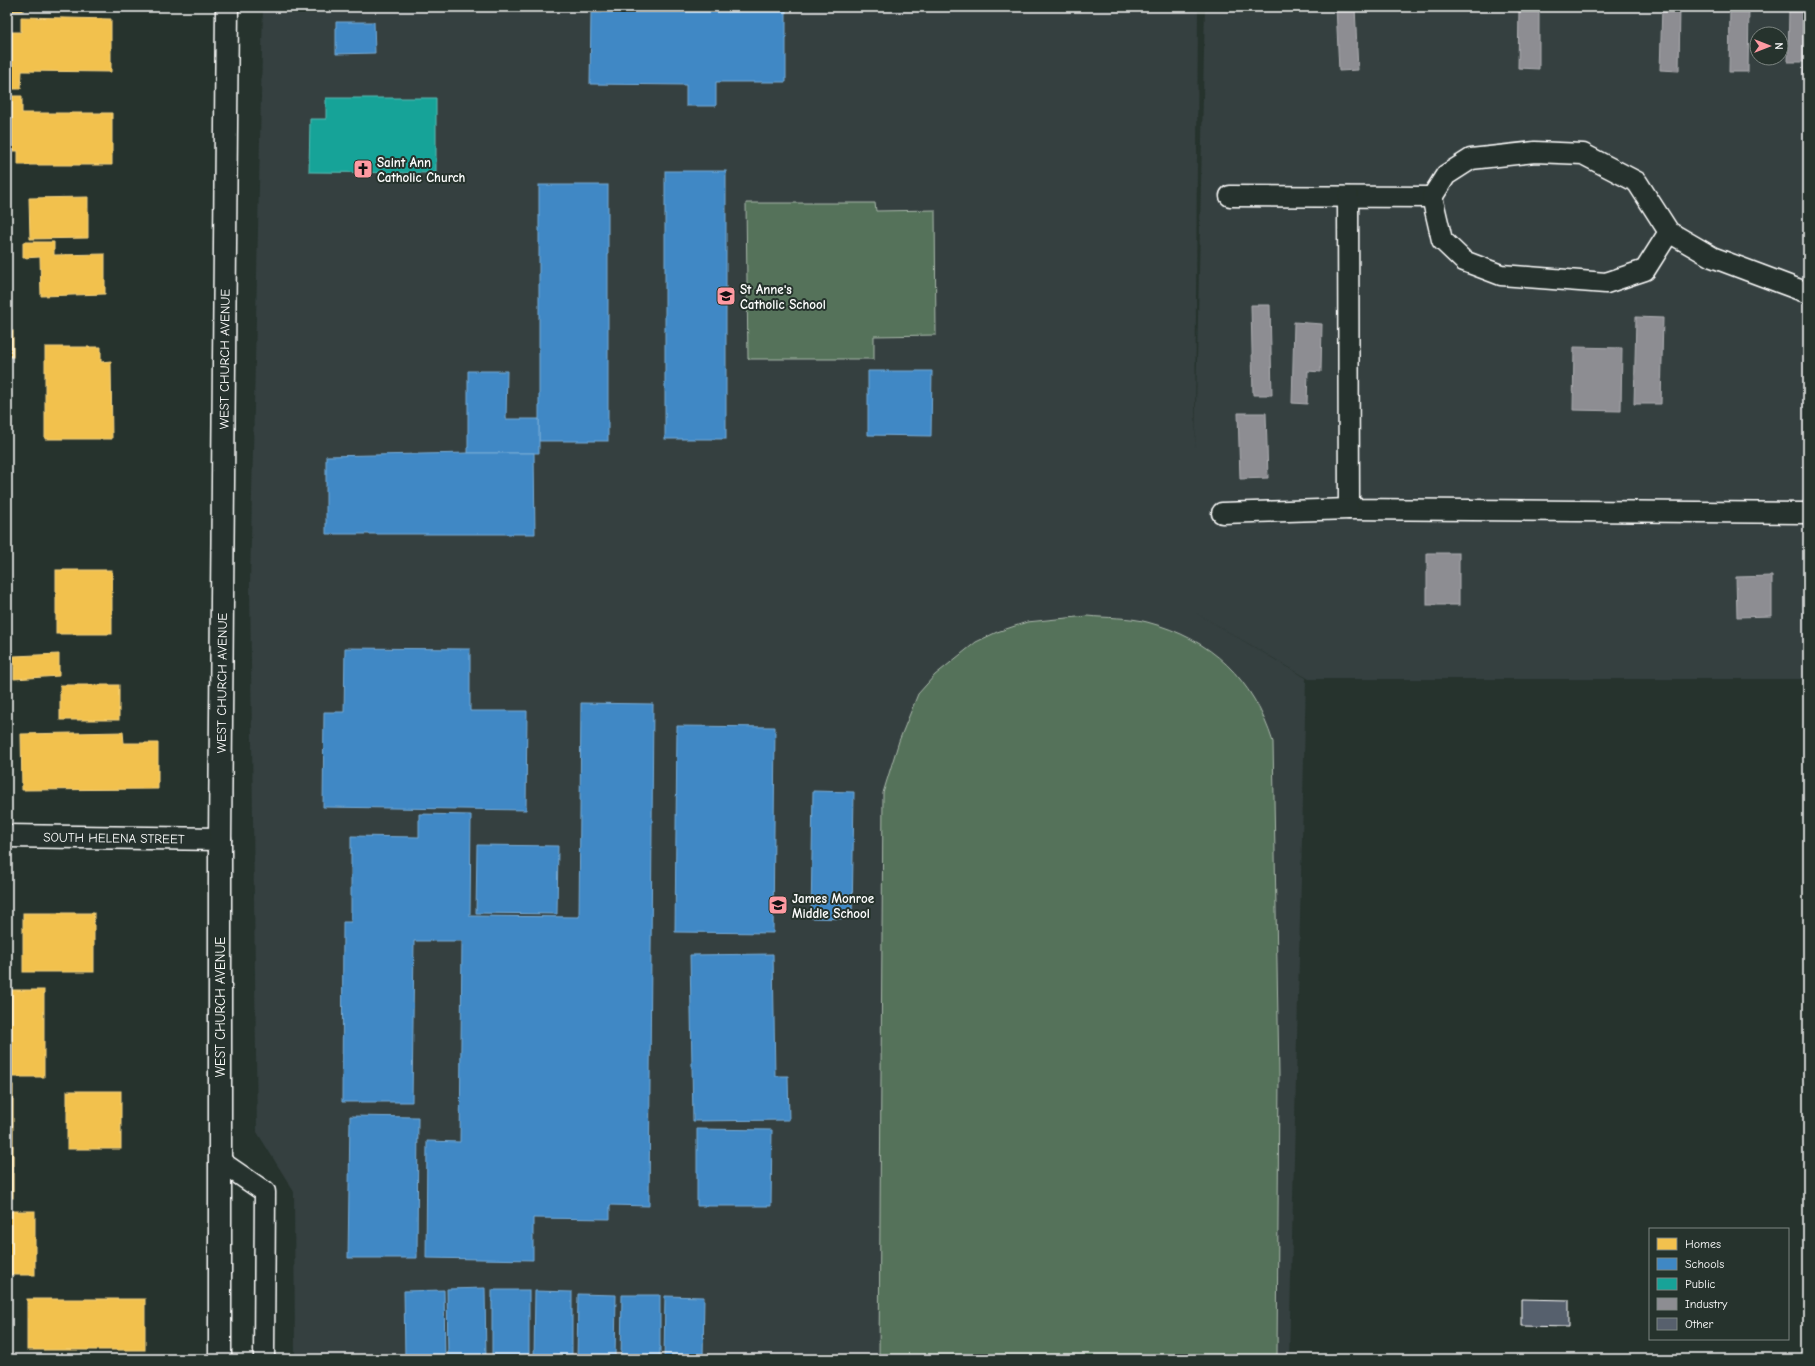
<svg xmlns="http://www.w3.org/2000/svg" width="1815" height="1366" viewBox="0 0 1815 1366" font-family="'Comic Neue',sans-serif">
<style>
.built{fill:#354040;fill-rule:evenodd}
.green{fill:#55725a;stroke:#aab8ac}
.homes{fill:#f2c14e;stroke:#f6d483}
.schools{fill:#3f88c5;stroke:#79acd6}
.public{fill:#17a398;stroke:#5dbfb7}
.industry{fill:#8d8d92;stroke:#afafb3}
.building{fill:#57606d;stroke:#fff}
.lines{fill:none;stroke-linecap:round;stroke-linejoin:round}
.lane-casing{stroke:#fff;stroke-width:23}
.street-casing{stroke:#fff;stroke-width:25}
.lane{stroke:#26332d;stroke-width:20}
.street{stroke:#26332d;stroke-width:22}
.labels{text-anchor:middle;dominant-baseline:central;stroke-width:4;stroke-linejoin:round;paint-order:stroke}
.poi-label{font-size:13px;font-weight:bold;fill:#fff;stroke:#26332d;text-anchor:start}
.street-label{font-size:13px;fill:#fff;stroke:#26332d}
</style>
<rect width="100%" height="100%" fill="#26332d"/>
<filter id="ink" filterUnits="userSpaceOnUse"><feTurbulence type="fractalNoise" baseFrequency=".025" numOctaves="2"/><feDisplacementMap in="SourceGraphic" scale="8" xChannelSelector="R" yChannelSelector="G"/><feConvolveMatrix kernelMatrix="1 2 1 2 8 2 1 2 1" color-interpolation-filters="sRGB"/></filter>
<g filter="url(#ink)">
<path class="built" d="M 263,7 L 1198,7 L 1195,449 L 1205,7 L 1808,7 L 1808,679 L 1309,679 L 1191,610 L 1306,678 L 1289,1359 L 295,1359 L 294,1192 L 257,1132 L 250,584 ZM 1757,34 L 1781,34 L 1781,58 L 1757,58 Z"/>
<g class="green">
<path d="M 746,203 L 875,203 L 876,211 L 935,210 L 936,335 L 874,336 L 874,359 L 748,359 Z"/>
<path d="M 1087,616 C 1106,618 1129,617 1147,622 C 1212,639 1253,679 1273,742 L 1279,1075 L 1277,1359 L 879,1359 L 883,793 L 899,741 L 918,694 L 935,675 L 976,642 L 997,632 L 1027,622 Z"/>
</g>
<g class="homes">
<rect x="7" y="7" width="16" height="4"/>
<path d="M 21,17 L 111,19 L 111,72 L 22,71 L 21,89 L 7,89 L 7,32 L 21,32 Z"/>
<path d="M 7,96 L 22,96 L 22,113 L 112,113 L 112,165 L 18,165 L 18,151 L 7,151 Z"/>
<path d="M 88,197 L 88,238 L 30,239 L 29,198 Z"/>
<path d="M 23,242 L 54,242 L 54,255 L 105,254 L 105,294 L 41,296 L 40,257 L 23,258 Z"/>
<rect x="7" y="331" width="6" height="26"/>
<path d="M 45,347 L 101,347 L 101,362 L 111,361 L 112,439 L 45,439 Z"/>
<rect x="56" y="570" width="56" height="64"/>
<path d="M 59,654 L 59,676 L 14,679 L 14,656 Z"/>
<rect x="60" y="685" width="59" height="35"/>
<path d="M 123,732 L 124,743 L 158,743 L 158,789 L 22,790 L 21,734 Z"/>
<rect x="23" y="913" width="71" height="59"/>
<rect x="7" y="990" width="37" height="87"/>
<rect x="7" y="1085" width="6" height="113"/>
<rect x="67" y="1091" width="54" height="58"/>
<rect x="7" y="1211" width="28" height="64"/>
<rect x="27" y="1299" width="118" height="51"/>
</g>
<g class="schools">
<path d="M 602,7 L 786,7 L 786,82 L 716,82 L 716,106 L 686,106 L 686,85 L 590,84 L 591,13 L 602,13 Z"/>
<path d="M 336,22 L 374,22 L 375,53 L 336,54 Z"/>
<rect x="665" y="171" width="61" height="268"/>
<rect x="539" y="185" width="69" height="256"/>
<path d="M 468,371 L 507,371 L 506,419 L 539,419 L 539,453 L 468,453 Z"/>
<path d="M 868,371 L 932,371 L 931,436 L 868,435 Z"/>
<path d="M 468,453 L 534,453 L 535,534 L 326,534 L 326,456 Z"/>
<path d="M 345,648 L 470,649 L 470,711 L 527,711 L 526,810 L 323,807 L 324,712 L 344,712 Z"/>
<path d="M 581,703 L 653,704 L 649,1206 L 610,1205 L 610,1219 L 533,1218 L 533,1260 L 426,1258 L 427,1141 L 460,1142 L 462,941 L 414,941 L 412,1102 L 342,1102 L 343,922 L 351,922 L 351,836 L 419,837 L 419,814 L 471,815 L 470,916 L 579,917 Z"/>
<path d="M 677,726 L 775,727 L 773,933 L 675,932 Z"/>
<path d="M 813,791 L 854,792 L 852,919 L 811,918 Z"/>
<path d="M 477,845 L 558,846 L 557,914 L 476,913 Z"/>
<path d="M 773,954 L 775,1076 L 788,1076 L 789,1120 L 693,1121 L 690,955 Z"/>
<path d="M 350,1116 L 418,1117 L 417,1258 L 348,1258 Z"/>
<path d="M 697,1129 L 772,1130 L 771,1206 L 697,1206 Z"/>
<path d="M 485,1288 L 486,1359 L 448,1359 L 447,1289 Z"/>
<path d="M 444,1290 L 445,1359 L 405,1359 L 404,1291 Z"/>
<rect x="492" y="1290" width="37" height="69"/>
<path d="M 535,1291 L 572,1292 L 572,1359 L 534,1359 Z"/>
<path d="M 578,1294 L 616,1295 L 615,1359 L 577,1359 Z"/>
<path d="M 622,1295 L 660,1295 L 660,1359 L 621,1359 Z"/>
<path d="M 665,1296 L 704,1297 L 703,1359 L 664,1359 Z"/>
</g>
<path class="public" d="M 326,98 L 436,98 L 436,173 L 309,172 L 310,119 L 326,119 Z"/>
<g class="industry">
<path d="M 1336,7 L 1355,7 L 1358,70 L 1339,71 Z"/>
<path d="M 1519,7 L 1539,7 L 1539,69 L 1518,68 Z"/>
<path d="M 1662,7 L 1680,7 L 1679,71 L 1660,70 Z"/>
<path d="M 1730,7 L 1749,7 L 1748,72 L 1729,72 Z"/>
<path d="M 1789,7 L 1808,7 L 1808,75 L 1803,75 L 1804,62 L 1788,62 Z"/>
<path d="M 1251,305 L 1270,305 L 1272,395 L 1253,395 Z"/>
<path d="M 1636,317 L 1663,318 L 1661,404 L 1634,404 Z"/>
<path d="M 1294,322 L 1322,324 L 1321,372 L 1308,371 L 1307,404 L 1292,403 Z"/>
<path d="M 1574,347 L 1622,348 L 1621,411 L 1573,410 Z"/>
<path d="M 1238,413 L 1266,413 L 1268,478 L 1240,479 Z"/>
<rect x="1427" y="553" width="32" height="52"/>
<path d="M 1772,576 L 1772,616 L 1737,617 L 1736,577 Z"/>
</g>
<path class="building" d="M 1521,1299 L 1569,1300 L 1569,1327 L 1521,1326 Z"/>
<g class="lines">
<g class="lane-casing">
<g id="lane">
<path d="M 1230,196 L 1432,197"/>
<path d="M 1348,197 L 1349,509 L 1808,513"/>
<path d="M 1669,232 L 1645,270 L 1606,283 L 1501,275 L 1464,261 L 1442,240 L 1432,197 L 1446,175 L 1471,159 L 1535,152 L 1583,154 L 1637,182 L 1669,232 L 1712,257 L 1808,293"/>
<path d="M 1222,513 L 1349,509"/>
<path d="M 220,1161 L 265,1192 L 264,1359"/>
</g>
</g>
<g class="street-casing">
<g id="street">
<path id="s1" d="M 7,836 L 220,839"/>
<path id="s2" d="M 220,1359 L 220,839 L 227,7"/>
</g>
</g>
<use href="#lane" class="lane"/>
<use href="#street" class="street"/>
</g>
</g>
<defs>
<g id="church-square" transform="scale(1)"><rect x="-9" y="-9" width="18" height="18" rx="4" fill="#ff9aa2" stroke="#26332d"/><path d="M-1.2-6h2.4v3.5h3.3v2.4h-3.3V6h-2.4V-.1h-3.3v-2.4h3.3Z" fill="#111"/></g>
<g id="school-square" transform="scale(1)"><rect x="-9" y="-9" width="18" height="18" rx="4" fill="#ff9aa2" stroke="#26332d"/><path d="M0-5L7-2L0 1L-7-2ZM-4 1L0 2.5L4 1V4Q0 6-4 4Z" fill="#111"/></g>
</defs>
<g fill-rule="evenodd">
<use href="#church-square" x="363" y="169"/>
<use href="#school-square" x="726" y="296"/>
<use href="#school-square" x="778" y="905"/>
</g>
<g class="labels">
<g class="poi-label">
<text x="377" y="162">Saint Ann<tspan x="377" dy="15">Catholic Church</tspan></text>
<text x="740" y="289">St Anne's<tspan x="740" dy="15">Catholic School</tspan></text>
<text x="792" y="898">James Monroe<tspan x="792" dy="15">Middle School</tspan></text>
</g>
<g class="street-label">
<text stroke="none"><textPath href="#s2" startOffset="1000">WEST CHURCH AVENUE</textPath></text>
<text stroke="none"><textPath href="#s2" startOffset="676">WEST CHURCH AVENUE</textPath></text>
<text stroke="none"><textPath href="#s1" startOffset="107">SOUTH HELENA STREET</textPath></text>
<text transform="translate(220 1007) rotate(-90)">WEST CHURCH AVENUE</text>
</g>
</g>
<rect width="1815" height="1366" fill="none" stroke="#26332d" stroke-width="24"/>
<rect x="12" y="12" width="1791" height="1342" fill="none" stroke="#fff" stroke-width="1.5" filter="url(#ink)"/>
<rect x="1649" y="1228" width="140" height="112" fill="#26332d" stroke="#7d8581"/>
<rect x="1657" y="1238" width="20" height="12" fill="#f2c14e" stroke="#7d8581"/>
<text x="1685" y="1248" font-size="12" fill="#ffffff">Homes</text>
<rect x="1657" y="1258" width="20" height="12" fill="#3f88c5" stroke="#7d8581"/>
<text x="1685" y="1268" font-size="12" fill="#ffffff">Schools</text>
<rect x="1657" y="1278" width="20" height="12" fill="#17a398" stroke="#7d8581"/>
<text x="1685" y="1288" font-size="12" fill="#ffffff">Public</text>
<rect x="1657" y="1298" width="20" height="12" fill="#8d8d92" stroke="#7d8581"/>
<text x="1685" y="1308" font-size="12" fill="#ffffff">Industry</text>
<rect x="1657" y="1318" width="20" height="12" fill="#57606d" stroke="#7d8581"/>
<text x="1685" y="1328" font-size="12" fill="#ffffff">Other</text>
<g transform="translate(1769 46) rotate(90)"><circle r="19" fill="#26332d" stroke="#7d8581"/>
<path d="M0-3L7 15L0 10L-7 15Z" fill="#ff9aa2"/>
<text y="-6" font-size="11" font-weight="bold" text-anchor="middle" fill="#ffffff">N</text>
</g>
</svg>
